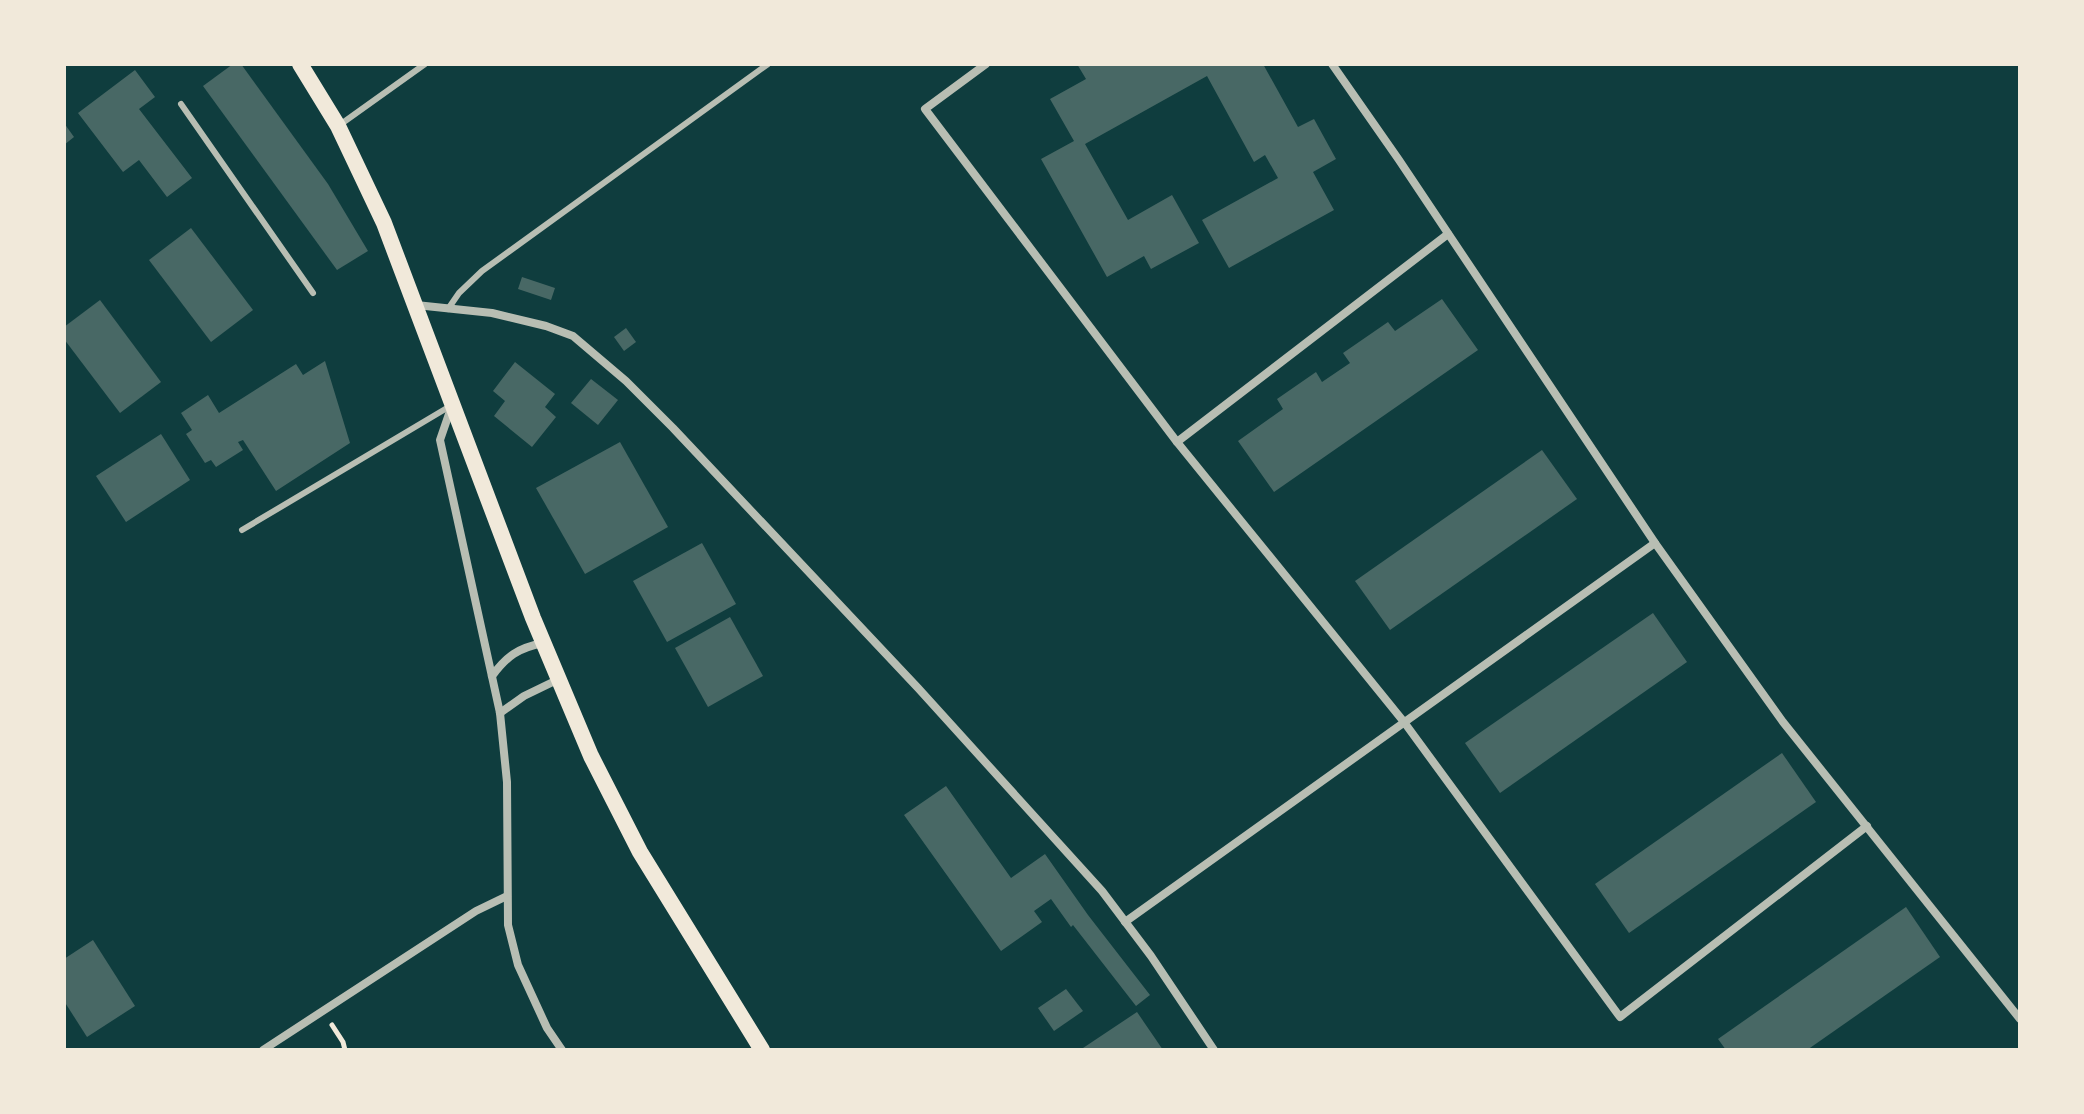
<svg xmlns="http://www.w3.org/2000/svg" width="2084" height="1114" font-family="Montserrat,sans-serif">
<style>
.building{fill:#486865}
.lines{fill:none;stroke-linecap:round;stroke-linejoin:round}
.path{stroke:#f1e9da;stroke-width:5}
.service{stroke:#b8beb3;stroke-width:6}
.minor{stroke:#b8beb3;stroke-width:8}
.secondary{stroke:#f1e9da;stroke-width:16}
</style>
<rect width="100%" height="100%" fill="#0f3d3e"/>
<g class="building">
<polygon points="233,64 241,64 328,184 368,251 337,270 203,86"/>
<polygon points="1077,64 1263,64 1298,127 1314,119 1336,159 1313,172 1334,210 1229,268 1202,220 1278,178 1265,155 1254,162 1207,76 1085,144 1128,220 1172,195 1199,243 1151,269 1144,256 1107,277 1041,159 1074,141 1050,99 1086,79"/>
<polygon points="135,70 155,97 139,109 192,178 167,197 139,160 123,172 78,113"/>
<polygon points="64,123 74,137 64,145"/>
<polygon points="191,228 253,310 211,342 149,260"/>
<polygon points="522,277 555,288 551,300 518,289"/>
<polygon points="1442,299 1478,350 1274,492 1238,441 1283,409 1277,399 1316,372 1322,382 1350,363 1343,353 1388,322 1395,331"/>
<polygon points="100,300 161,382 120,413 64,339 64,327"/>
<polygon points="626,328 636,342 624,351 614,337"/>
<polygon points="325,361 350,443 276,491 243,440 238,442 243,450 216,467 211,460 205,463 186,434 192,430 181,413 208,395 219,413 296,364 303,375"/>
<polygon points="515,362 555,394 545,407 556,417 532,447 494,416 505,401 493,391"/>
<polygon points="591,379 618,400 598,425 571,403"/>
<polygon points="161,434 190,480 126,522 96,476"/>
<polygon points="620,442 668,527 585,574 536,488"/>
<polygon points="1542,450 1577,499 1390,630 1355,581"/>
<polygon points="702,543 736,604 667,642 633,581"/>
<polygon points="1653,613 1687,662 1500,793 1465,743"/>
<polygon points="730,617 763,676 708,707 675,648"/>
<polygon points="1782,753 1816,802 1629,933 1595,884"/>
<polygon points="946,786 1011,878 1045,854 1088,915 1150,995 1136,1006 1073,925 1071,927 1051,899 1034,911 1042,922 1001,951 904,815"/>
<polygon points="1906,907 1940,957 1807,1050 1726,1050 1718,1039"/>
<polygon points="93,940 135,1006 87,1037 64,1001 64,959"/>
<polygon points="1066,989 1083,1011 1054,1031 1038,1008"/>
<polygon points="1137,1012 1163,1050 1080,1050"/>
</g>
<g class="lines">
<polyline class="path" points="332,1025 343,1042 345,1050"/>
<g class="service">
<polyline points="181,104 313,293"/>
<polyline points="341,124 425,64"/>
<polyline points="448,309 459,293 482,271 768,64"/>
<polyline points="242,530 452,405"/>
</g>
<g class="minor">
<polyline points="986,64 925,109 1177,442 1404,722 1620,1017 1867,826"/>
<polyline points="1332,64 1399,160 1655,543 1783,722 2020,1019"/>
<polyline points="416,305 492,313 546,326 573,336 626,381 673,428 918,688 1102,891 1151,956 1214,1050"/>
<polyline points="451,408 440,440 500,713 507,782 508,925 518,965 547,1028 562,1050"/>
<polyline points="1177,442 1448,234"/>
<path d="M492,676c15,-20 26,-28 51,-33"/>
<polyline points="500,713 524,696 557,680"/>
<polyline points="1125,922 1655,543"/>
<polyline points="263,1050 476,911 507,896"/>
</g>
<polyline class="secondary" points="300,64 338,126 384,223 533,618 591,756 640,852 762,1050"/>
</g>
<rect width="2084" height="1114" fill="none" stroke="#f1e9da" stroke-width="132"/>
</svg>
